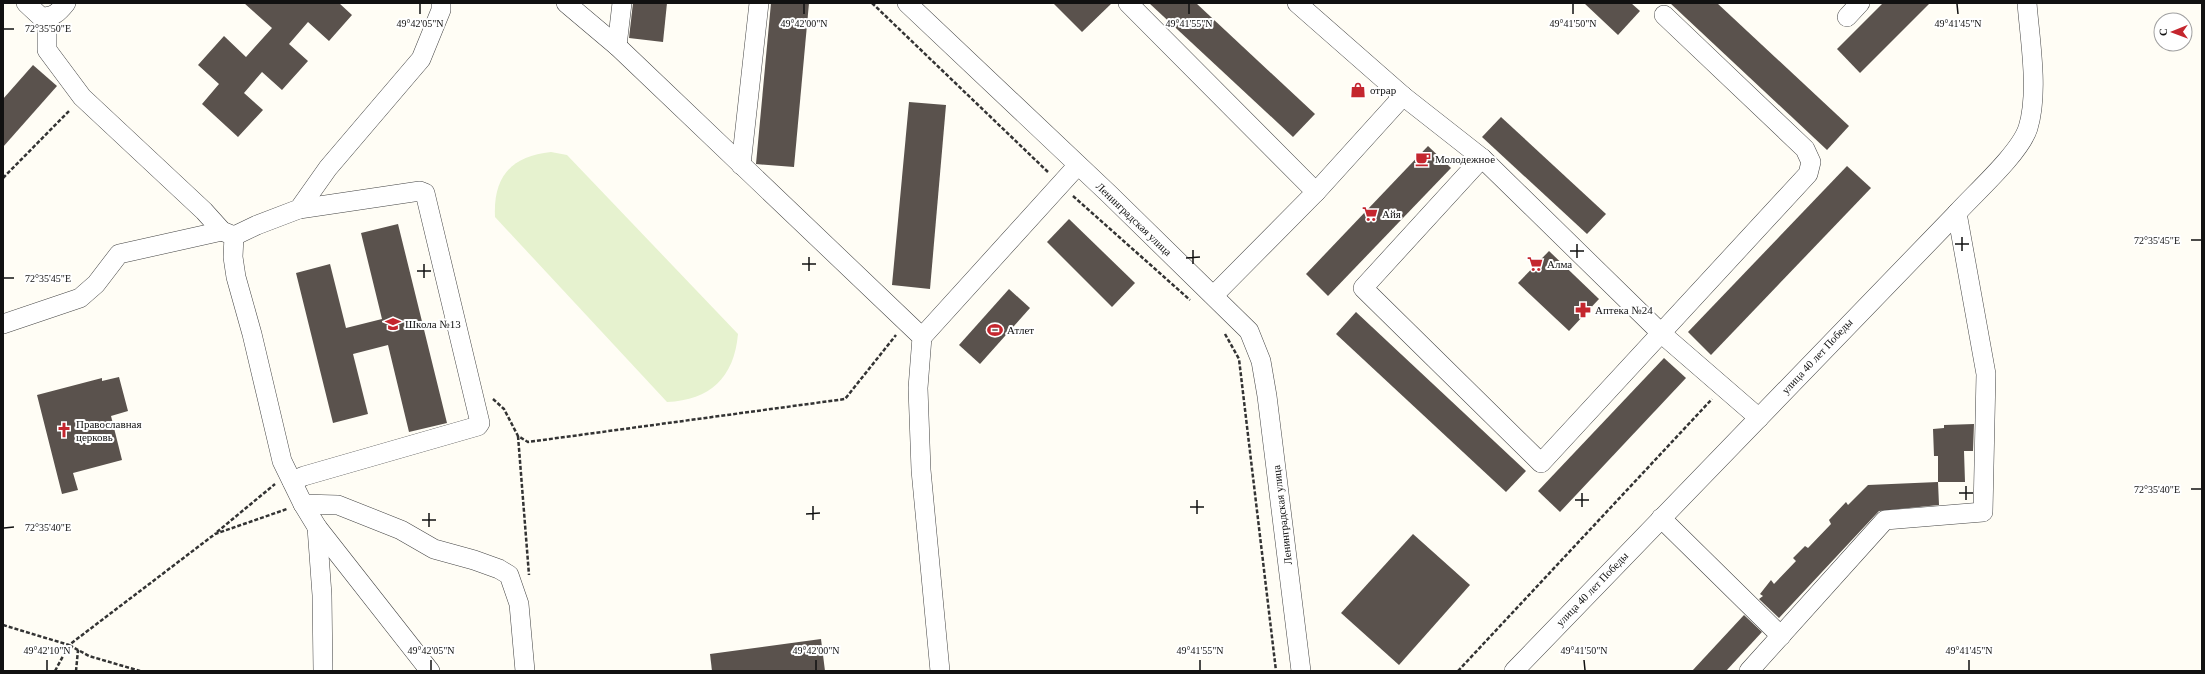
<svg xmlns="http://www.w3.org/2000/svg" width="2205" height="674" font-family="'Times New Roman',serif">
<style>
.pitch{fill:#e6f2cf}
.building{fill:#5a524d}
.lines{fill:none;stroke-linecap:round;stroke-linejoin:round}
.minor-casing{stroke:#444;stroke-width:20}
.path{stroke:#333;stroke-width:2.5;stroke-dasharray:4 2;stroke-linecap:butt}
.minor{stroke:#fff;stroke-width:19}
.ticks{fill:none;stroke:#111;stroke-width:1.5}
.labels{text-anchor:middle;stroke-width:4;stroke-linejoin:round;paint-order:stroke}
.poi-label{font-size:11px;fill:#111;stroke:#fff;text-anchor:start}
.street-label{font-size:11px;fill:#111;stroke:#fff}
.ticks-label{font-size:10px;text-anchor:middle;fill:#111;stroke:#fff;stroke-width:4;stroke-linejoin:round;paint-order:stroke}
</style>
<rect width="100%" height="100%" fill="#fffdf5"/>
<path class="pitch" d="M551,152l16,3 171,179c-4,44 -28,66 -71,68l-172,-185c-2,-40 16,-61 56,-65z"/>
<g class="building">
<polygon points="244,3 339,3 352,15 329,41 308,22 289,44 308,61 282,90 262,72 244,93 263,110 238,137 202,104 219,84 198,65 224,36 246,57 272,28"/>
<polygon points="633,3 667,3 663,42 629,38"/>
<polygon points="771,3 809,3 794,167 756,164"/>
<polygon points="1053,3 1112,3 1082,32"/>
<polygon points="1149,3 1196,3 1315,114 1293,137"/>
<polygon points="1584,3 1631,3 1640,11 1618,35"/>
<polygon points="1670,3 1717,3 1849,126 1827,150"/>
<polygon points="1883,3 1930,3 1860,73 1837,49"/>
<polygon points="33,65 57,86 3,147 3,99"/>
<polygon points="909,102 946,105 930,289 892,285"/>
<polygon points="1501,117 1606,214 1587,234 1482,137"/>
<polygon points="1428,146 1451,168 1328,296 1306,274"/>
<polygon points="1847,166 1871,188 1711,355 1688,332"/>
<polygon points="1069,219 1135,283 1112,307 1047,242"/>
<polygon points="398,224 447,423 409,432 388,345 353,354 368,414 333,423 296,273 330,264 346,328 382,319 361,233"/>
<polygon points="1549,251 1599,299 1569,331 1518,283"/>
<polygon points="1009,289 1030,308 980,364 959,345"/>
<polygon points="1356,312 1526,471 1506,492 1336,334"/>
<polygon points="1664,358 1686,378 1560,512 1538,491"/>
<polygon points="119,377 128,411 111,416 122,460 73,473 78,490 62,494 37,395 102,378 102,381"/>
<polygon points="1974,424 1973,451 1964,451 1965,482 1938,482 1938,456 1934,456 1933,429 1944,428 1944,425"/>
<polygon points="1938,482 1939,505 1879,511 1779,618 1759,599 1763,596 1760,594 1771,580 1774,584 1796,561 1793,558 1805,546 1808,548 1831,524 1829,520 1846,502 1848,505 1868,485"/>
<polygon points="1413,534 1470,585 1399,665 1341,613"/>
<polygon points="1744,615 1762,632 1726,671 1692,671"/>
<polygon points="821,639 825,671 712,671 710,654"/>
</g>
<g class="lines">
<defs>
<g id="minor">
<path d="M26,3l15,14c13,0 17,-4 25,-14"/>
<polyline points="566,3 617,46 922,337 918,388 921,470 940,671"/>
<polyline points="907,3 1109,194 1249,331 1261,361 1267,396 1301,671"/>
<polyline points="1128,3 1316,192 1214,295"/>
<polyline points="1297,3 1403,96 1316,192"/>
<polyline points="50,17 47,33 47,50 82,97 204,211 222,231 234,236 233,257 236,277 252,334 282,461 303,504 317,527 430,671"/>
<polyline points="1847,17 1860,3"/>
<polyline points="617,46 622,3"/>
<polyline points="1403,96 1482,158 1662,334 1759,418"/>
<polyline points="1482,158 1363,288 1541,463 1808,174 1811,162 1805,149 1664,15"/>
<polyline points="741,165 759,3"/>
<polyline points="234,236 257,225 299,209 328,168 421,59 441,10 441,3"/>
<polyline points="3,324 80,298 96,284 119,254 222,231"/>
<polyline points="922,337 1078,165"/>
<polyline points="292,481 304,476 478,426 480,423 425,193 420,191 299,209"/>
<polyline points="303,504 338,505 401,530 434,549 474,560 499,569 509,575 519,604 525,671"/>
<polyline points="1661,518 1781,636"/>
<polyline points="317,527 322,595 323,671"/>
<path d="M1514,671l443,-458c19,-21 63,-60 71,-85 11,-36 2,-87 -1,-125"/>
<polyline points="1749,671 1885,520 1983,512 1986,374 1957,213"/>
</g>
</defs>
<use href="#minor" class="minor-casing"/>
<g class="path">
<polyline points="872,3 1049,173"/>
<polyline points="3,178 70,110"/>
<polyline points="1073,196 1190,300"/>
<polyline points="1225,334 1239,359 1276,671"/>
<polyline points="493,399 504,409 518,436 528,442 845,399 896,335"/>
<polyline points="518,436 529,575"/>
<polyline points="217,532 275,484"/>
<polyline points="3,625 69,645 215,534 287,509"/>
<polyline points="55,671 69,645 89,656 140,671"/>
<polyline points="76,671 78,650"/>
<polyline points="1458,671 1712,399"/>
</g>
<use href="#minor" class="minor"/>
</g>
<path class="ticks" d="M420,4v10M804,4v10M1189,4v10M1573,4v10M1957,4l1,10M4,29h10M1962,237v14M2191,240h10M1577,244v14M1955,244h14M1193,250v14M1570,251h14M809,257v14M1186,258l14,-1M424,264v14M802,264h14M417,271h14M4,278h10M1966,486v14M2191,489h10M1582,493v14M1959,493h14M1197,500v14M1575,500h14M813,506v14M1190,507h14M429,513v14M806,514l14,-1M422,520h14M4,528l10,-1M47,660v10M431,660v10M816,660v10M1200,660v10M1584,660l1,10M1969,660v10"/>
<defs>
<symbol id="shop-bare" viewBox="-9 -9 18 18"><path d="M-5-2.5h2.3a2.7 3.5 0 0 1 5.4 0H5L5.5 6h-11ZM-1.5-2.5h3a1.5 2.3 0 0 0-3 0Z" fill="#c4262e" stroke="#fff" stroke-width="2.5" paint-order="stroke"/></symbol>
<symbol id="cafe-bare" viewBox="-9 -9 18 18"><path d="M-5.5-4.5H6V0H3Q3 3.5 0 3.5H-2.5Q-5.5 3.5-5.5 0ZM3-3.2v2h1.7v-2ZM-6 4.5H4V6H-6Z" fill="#c4262e" stroke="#fff" stroke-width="2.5" paint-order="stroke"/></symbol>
<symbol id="supermarket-bare" viewBox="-9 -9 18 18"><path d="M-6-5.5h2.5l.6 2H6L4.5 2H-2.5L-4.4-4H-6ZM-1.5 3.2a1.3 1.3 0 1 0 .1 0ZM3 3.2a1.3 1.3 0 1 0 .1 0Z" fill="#c4262e" stroke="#fff" stroke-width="2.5" paint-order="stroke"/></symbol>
<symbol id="pharmacy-bare" viewBox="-9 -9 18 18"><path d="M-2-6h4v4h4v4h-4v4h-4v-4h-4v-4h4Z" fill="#c4262e" stroke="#fff" stroke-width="2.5" paint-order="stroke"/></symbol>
<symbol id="school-bare" viewBox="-9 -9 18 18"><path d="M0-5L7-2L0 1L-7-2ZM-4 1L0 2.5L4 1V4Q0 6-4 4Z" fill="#c4262e" stroke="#fff" stroke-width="2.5" paint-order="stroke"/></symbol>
<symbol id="stadium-bare" viewBox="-9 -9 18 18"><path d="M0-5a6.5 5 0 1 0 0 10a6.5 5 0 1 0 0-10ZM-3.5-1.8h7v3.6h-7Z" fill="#c4262e" stroke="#fff" stroke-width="2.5" paint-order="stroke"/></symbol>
<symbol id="church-bare" viewBox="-9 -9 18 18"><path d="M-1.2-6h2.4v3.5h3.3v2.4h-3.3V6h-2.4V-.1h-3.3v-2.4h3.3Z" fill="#c4262e" stroke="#fff" stroke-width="2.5" paint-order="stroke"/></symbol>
</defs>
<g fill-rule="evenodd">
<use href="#shop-bare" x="1347" y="79" width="22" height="22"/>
<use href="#cafe-bare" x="1412" y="148" width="22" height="22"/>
<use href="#supermarket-bare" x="1359" y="203" width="22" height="22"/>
<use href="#supermarket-bare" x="1524" y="253" width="22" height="22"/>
<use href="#pharmacy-bare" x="1572" y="299" width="22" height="22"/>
<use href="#school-bare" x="382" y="313" width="22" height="22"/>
<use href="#stadium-bare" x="984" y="319" width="22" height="22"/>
<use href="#church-bare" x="53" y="419" width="22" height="22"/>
</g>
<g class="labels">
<g class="poi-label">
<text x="1370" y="94">отрар</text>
<text x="1435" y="163">Молодежное</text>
<text x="1382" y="218">Айя</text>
<text x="1547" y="268">Алма</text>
<text x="1595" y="314">Аптека №24</text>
<text x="405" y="328">Школа №13</text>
<text x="1007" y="334">Атлет</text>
<text x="76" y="428">Православная<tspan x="76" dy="13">церковь</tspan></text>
</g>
<g class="street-label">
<text transform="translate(1134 219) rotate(44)" y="4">Ленинградская улица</text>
<text transform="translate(1817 356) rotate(-47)" y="4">улица 40 лет Победы</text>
<text transform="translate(1282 515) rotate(-97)" y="4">Ленинградская улица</text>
<text transform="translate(1592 589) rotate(-46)" y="4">улица 40 лет Победы</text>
</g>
</g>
<g class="ticks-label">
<text x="420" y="27">49°42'05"N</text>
<text x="804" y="27">49°42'00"N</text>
<text x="1189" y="27">49°41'55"N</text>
<text x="1573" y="27">49°41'50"N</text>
<text x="1958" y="27">49°41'45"N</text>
<text x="48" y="32">72°35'50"E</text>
<text x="2157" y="244">72°35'45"E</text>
<text x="48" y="282">72°35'45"E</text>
<text x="2157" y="493">72°35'40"E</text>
<text x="48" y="531">72°35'40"E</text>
<text x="47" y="654">49°42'10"N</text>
<text x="431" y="654">49°42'05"N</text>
<text x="816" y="654">49°42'00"N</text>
<text x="1200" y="654">49°41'55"N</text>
<text x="1584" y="654">49°41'50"N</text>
<text x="1969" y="654">49°41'45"N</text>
</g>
<rect width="2205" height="674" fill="none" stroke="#111111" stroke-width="8"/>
<g transform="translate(2173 32) rotate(269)"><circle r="19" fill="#ffffff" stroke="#a0a0a0"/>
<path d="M0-3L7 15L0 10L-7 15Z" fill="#c4262e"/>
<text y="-6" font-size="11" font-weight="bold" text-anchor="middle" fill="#111111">С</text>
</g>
</svg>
